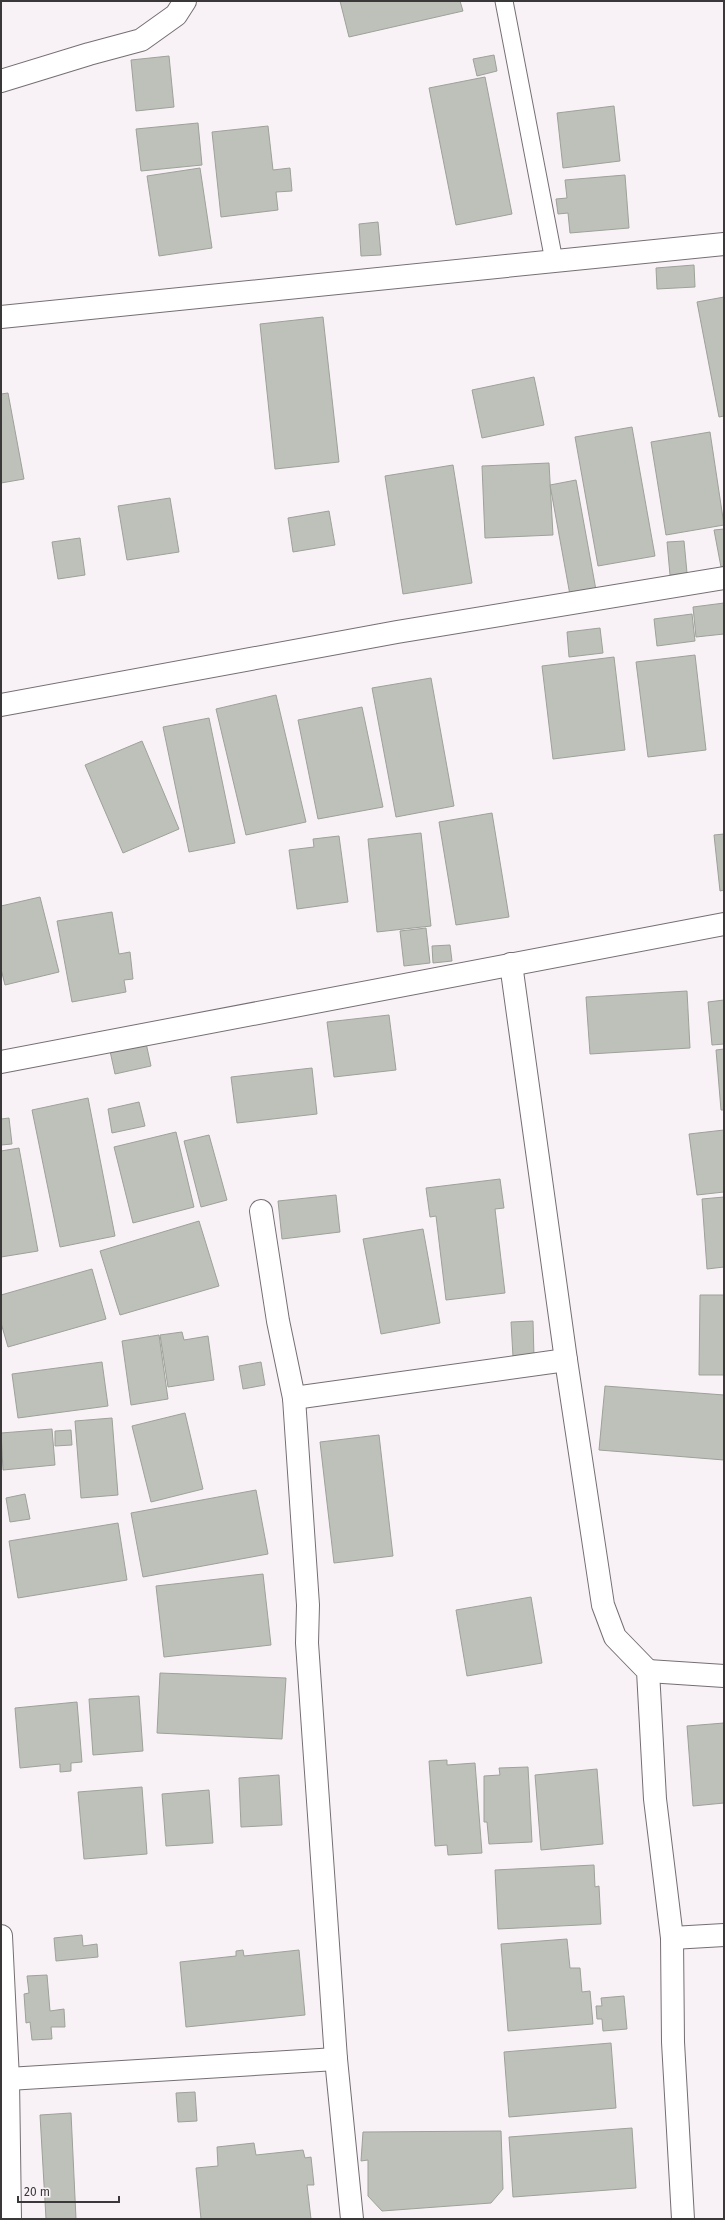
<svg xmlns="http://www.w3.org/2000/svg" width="725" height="2220" font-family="'Fira Sans',sans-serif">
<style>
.building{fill:#bec0ba;stroke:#9ea19a}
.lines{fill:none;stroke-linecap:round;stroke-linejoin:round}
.service-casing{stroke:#756f73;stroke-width:19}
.minor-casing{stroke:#756f73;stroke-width:24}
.service{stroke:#fff;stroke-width:17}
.minor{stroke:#fff;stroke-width:22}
</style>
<rect width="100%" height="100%" fill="#f8f2f6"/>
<g class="building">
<polygon points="340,1 460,1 463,11 349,37"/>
<polygon points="494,55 497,71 477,76 473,59"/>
<polygon points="169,56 174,107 136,111 131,60"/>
<polygon points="485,77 512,214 456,225 429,88"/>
<polygon points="614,106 620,161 563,168 557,113"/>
<polygon points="198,123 202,165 141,171 136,129"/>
<polygon points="268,126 273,170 290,168 292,191 276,192 278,210 221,217 212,132"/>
<polygon points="200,168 212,248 159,256 147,176"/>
<polygon points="625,175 629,228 570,233 568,213 558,214 556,199 567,198 565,180"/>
<polygon points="378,222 381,255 361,256 359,224"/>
<polygon points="694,265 695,287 657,289 656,268"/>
<polygon points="724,297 724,416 719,417 697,302"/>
<polygon points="323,317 339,462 275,469 260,324"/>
<polygon points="534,377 544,425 482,438 472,390"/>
<polygon points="8,393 24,479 1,483 1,394"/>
<polygon points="632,427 655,556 598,566 575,437"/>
<polygon points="710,432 724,525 666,535 651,442"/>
<polygon points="549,463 553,535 485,538 482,466"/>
<polygon points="453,465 472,583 403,594 385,476"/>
<polygon points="576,480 596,590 570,595 550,485"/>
<polygon points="170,498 179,552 127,560 118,506"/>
<polygon points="329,511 335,545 293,552 288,518"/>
<polygon points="724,529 724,566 721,567 714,530"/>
<polygon points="80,538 85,575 58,579 52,542"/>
<polygon points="684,541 687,573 670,575 667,542"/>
<polygon points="724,603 724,634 696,637 693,607"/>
<polygon points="692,614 695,641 657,646 654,619"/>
<polygon points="600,628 603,653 569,657 567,632"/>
<polygon points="695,655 706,750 648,757 636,662"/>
<polygon points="614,657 625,750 553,759 542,666"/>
<polygon points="431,678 454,806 396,817 372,688"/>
<polygon points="276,695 306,822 246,835 216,709"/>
<polygon points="362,707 383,807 318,819 298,720"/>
<polygon points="209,718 235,843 189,852 163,727"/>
<polygon points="142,741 179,829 123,853 85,765"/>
<polygon points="492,813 509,917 456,925 439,822"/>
<polygon points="421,833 431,926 377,932 368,839"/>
<polygon points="724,834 724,890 720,891 714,835"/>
<polygon points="339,836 348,902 297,909 289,850 314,847 313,839"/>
<polygon points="40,897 59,972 5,985 1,969 1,906"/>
<polygon points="112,912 119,954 130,952 133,979 124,980 126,992 72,1002 57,921"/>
<polygon points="426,928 430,963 404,966 400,931"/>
<polygon points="450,945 452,961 433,963 432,946"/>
<polygon points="687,991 690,1048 590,1054 586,997"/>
<polygon points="724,1000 724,1044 712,1045 708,1002"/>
<polygon points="389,1015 396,1070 334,1077 327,1022"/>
<polygon points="146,1043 151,1066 115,1074 110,1051"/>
<polygon points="724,1049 724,1110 721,1110 716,1050"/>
<polygon points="312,1068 317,1114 237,1123 231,1077"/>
<polygon points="88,1098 115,1236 60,1247 32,1110"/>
<polygon points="139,1102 145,1126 112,1133 108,1109"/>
<polygon points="9,1118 12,1144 1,1145 1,1119"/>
<polygon points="724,1130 724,1192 697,1195 689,1134"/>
<polygon points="176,1132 194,1207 133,1223 114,1147"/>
<polygon points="209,1135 227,1200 201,1207 184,1141"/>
<polygon points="19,1148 38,1251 1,1257 1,1151"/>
<polygon points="500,1179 504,1208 495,1209 505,1293 446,1300 436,1216 430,1217 426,1188"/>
<polygon points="336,1195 340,1232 282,1239 278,1201"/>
<polygon points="724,1197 724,1267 707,1269 702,1199"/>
<polygon points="199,1221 219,1286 120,1315 100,1251"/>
<polygon points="423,1229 440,1323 381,1334 363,1239"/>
<polygon points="92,1269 106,1319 8,1347 1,1323 1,1295"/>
<polygon points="700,1295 724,1295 724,1375 699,1375"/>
<polygon points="533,1321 534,1357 513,1357 511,1322"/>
<polygon points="182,1332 184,1340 208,1336 214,1380 168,1387 160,1335"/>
<polygon points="159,1335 168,1399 131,1405 122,1341"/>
<polygon points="102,1362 108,1406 18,1418 12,1374"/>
<polygon points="261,1362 265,1385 243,1389 239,1366"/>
<polygon points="605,1386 724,1395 724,1460 599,1450"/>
<polygon points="185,1413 203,1489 151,1502 132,1426"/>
<polygon points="112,1418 118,1495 81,1498 75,1421"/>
<polygon points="52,1429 55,1465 3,1470 1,1433"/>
<polygon points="71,1430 72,1445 55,1446 55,1431"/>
<polygon points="379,1435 393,1556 334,1563 320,1442"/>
<polygon points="256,1490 268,1554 143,1577 131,1513"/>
<polygon points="25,1494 30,1519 10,1522 6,1498"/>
<polygon points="118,1523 127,1580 18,1598 9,1541"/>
<polygon points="263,1574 271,1645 164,1657 156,1586"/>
<polygon points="531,1597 542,1663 467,1676 456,1610"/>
<polygon points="160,1673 286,1678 282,1739 157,1733"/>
<polygon points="139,1696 143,1751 93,1755 89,1699"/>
<polygon points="77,1702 82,1762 71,1763 71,1771 60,1772 60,1764 20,1768 15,1708"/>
<polygon points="724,1723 724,1803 693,1806 687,1726"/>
<polygon points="447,1760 447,1765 475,1763 482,1853 448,1855 447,1845 435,1846 429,1761"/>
<polygon points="528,1767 532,1842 489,1844 487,1822 484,1822 484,1776 500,1775 499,1768"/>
<polygon points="597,1769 603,1844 541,1850 535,1775"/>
<polygon points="279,1775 282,1825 241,1827 239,1778"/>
<polygon points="142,1787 147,1854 84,1859 78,1792"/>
<polygon points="209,1790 213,1843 166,1846 162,1794"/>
<polygon points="594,1865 595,1887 599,1886 601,1924 498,1929 495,1870"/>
<polygon points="82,1935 83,1946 97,1944 98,1957 56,1961 54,1938"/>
<polygon points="567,1939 570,1968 580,1968 582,1992 590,1991 593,2024 508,2031 501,1944"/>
<polygon points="243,1950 244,1956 299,1950 305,2015 186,2027 180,1962 236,1956 236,1951"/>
<polygon points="47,1975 50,2011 64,2009 65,2027 51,2027 52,2039 32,2040 30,2022 26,2023 24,1994 29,1993 27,1976"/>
<polygon points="624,1996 627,2029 603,2031 602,2019 597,2019 596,2006 602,2006 601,1998"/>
<polygon points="611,2043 616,2108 509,2117 504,2052"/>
<polygon points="195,2092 197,2121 178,2122 176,2093"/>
<polygon points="71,2113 76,2219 46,2219 40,2115"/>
<polygon points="632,2128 636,2188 513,2197 509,2137"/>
<polygon points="501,2131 503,2189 491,2203 382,2211 368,2196 368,2160 361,2161 363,2132"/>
<polygon points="254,2143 256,2155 303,2150 305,2158 311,2157 314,2185 307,2185 311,2219 201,2219 196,2168 218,2166 217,2147"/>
</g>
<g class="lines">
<defs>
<polyline id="service" points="504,1 554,261"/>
<g id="minor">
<polyline points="1,81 89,54 141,40 176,15 185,1"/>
<polyline points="1,317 724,244"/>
<polyline points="1,705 397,632 724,578"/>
<polyline points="511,964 566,1360 603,1605 615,1637 648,1671 655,1799 672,1938 673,2042 683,2219"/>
<polyline points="1,1062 724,924"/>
<polyline points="261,1211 278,1321 294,1398 308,1605 307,1643 336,2059 352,2219"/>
<polyline points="294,1398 566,1360"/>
<polyline points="648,1671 724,1676"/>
<polyline points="1,1936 8,2079 10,2219"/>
<polyline points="672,1938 724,1935"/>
<polyline points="8,2079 336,2059"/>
</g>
</defs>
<use href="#service" class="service-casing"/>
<use href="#minor" class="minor-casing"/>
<use href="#service" class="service"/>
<use href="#minor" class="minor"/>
</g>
<rect width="725" height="2220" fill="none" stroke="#3a3839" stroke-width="4"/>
<path d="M18 2196v6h101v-6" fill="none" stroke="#3a3839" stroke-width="2"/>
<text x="24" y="2196" font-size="12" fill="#3a3839" stroke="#f8f2f6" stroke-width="3" paint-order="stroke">20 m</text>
</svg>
